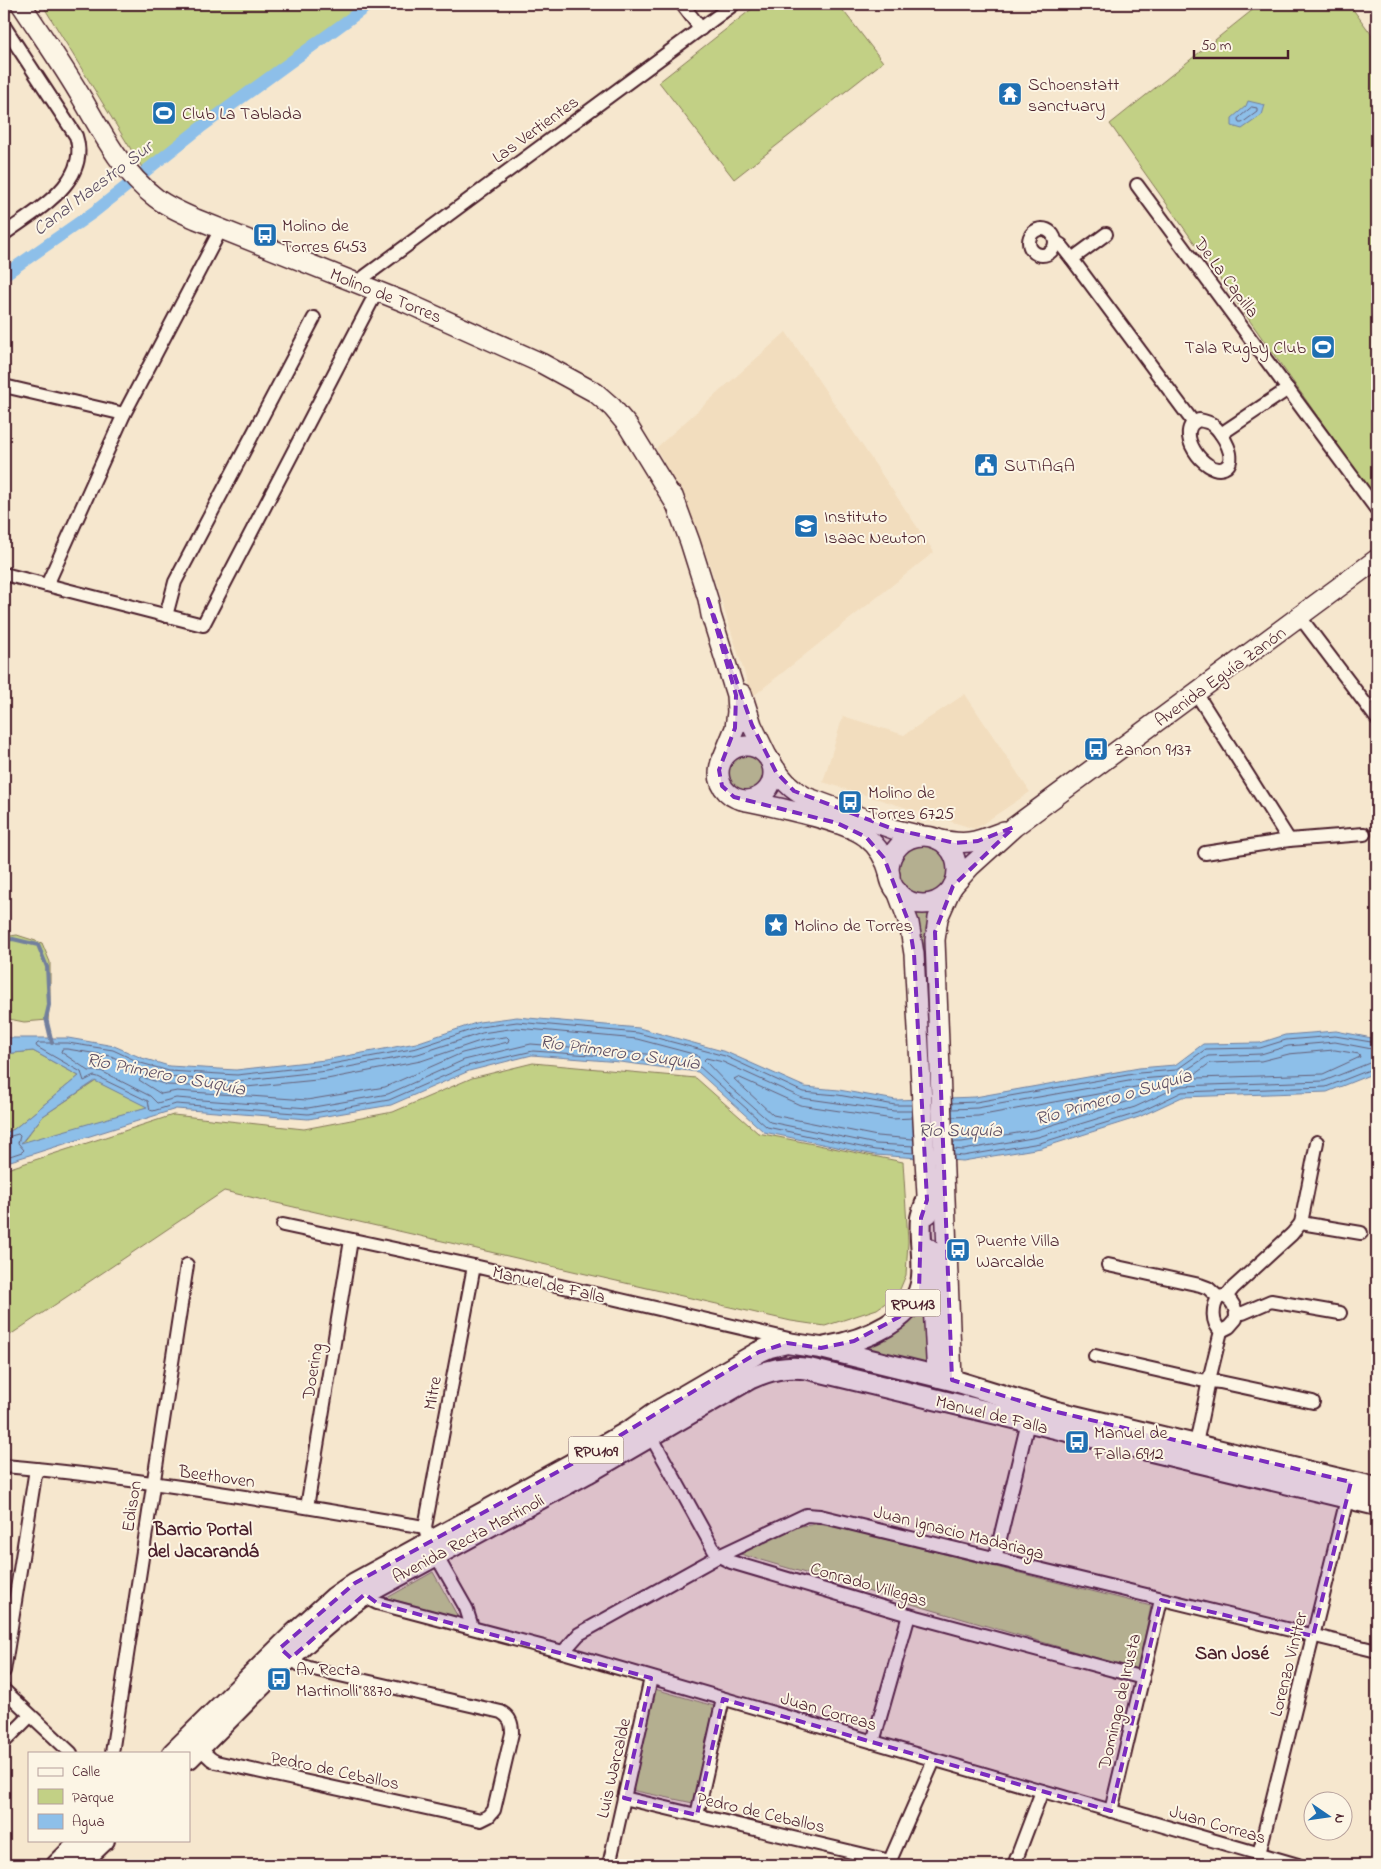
<svg xmlns="http://www.w3.org/2000/svg" width="1381" height="1869" font-family="'Indie Flower',sans-serif">
<style>
.built{fill:#f2ddbe}
.green{fill:#c2d085;stroke:#867858}
.water{fill:#8dbfe9;stroke:#727f9d;fill-rule:evenodd}
.lines{fill:none;stroke-linecap:round;stroke-linejoin:round}
.shore{stroke:#655f77;stroke-width:1}
.stream{stroke:#727f9d;stroke-width:4}
.canal{stroke:#8dbfe9;stroke-width:12}
.street-casing{stroke:#4a1f2b;stroke-width:16}
.secondary-casing{stroke:#4a1f2b;stroke-width:22}
.primary-casing{stroke:#4a1f2b;stroke-width:24}
.street{stroke:#fcf5e5;stroke-width:12}
.secondary{stroke:#fcf5e5;stroke-width:19}
.primary{stroke:#fcf5e5;stroke-width:20}
.marked{fill:#7b2cbf;fill-opacity:0.2;stroke:#7b2cbf;stroke-width:4;stroke-dasharray:10 6;stroke-linejoin:round}
.labels{text-anchor:middle;stroke-width:4;stroke-linejoin:round;paint-order:stroke}
.shield{fill:#fcf5e5;stroke:#7f5f63;stroke-width:1}
.shield-label{font-size:16px;font-weight:bold;fill:#4a1f2b}
.poi-label{font-size:18px;fill:#4a1f2b;stroke:#fcf5e5;text-anchor:start}
.street-label{font-size:18px;fill:#4a1f2b;stroke:#fcf5e5}
.water-label{font-size:19px;font-style:italic;fill:#5e4f64;stroke:#fcf5e5}
.neighbourhood-label{font-size:19px;font-weight:bold;fill:#4a1f2b;stroke:#fcf5e5}
</style>
<rect width="100%" height="100%" fill="#f6e7ce"/>
<filter id="ink" filterUnits="userSpaceOnUse"><feTurbulence type="fractalNoise" baseFrequency=".02" numOctaves="2"/><feDisplacementMap in="SourceGraphic" scale="10" xChannelSelector="R" yChannelSelector="G"/><feConvolveMatrix kernelMatrix="1 2 1 2 8 2 1 2 1" color-interpolation-filters="sRGB"/></filter>
<g filter="url(#ink)">
<g class="built">
<polygon points="786,332 934,552 752,697 708,559 685,500 656,448"/>
<polygon points="965,694 1030,792 975,829 823,782 843,716 904,735"/>
</g>
<g class="green">
<polygon points="42,4 363,4 294,58 143,169"/>
<polygon points="758,4 838,4 883,62 734,179 659,82"/>
<polygon points="1260,4 1349,4 1377,42 1377,500 1110,124"/>
<circle cx="746" cy="773" r="17"/>
<circle cx="922" cy="870" r="25"/>
<polygon points="929,913 926,934 929,1025 929,1048 923,943 915,914"/>
<polygon points="17,935 42,943 50,962 50,999 48,1020 24,1022 4,1018 4,937"/>
<polygon points="33,1051 79,1076 14,1129 4,1134 4,1054"/>
<polygon points="533,1063 696,1078 758,1133 903,1162 908,1241 906,1275 898,1294 877,1309 825,1326 791,1321 224,1191 7,1337 4,1352 4,1170 173,1115 304,1129 393,1112 472,1078"/>
<polygon points="96,1081 148,1107 21,1144 43,1116"/>
<polygon points="924,1303 932,1365 850,1349 918,1311"/>
<polygon points="818,1524 841,1528 1151,1606 1138,1670 740,1554 793,1527"/>
<polygon points="433,1572 458,1617 387,1598"/>
<polygon points="655,1689 714,1706 693,1803 631,1790"/>
</g>
<g class="water">
<polygon points="1248,101 1265,105 1262,115 1242,129 1232,126 1232,118 1246,106"/>
<path d="M517,1017l122,11 87,24 79,35 34,3 57,10 79,-3 164,-29 36,-3 28,-21 57,-1 25,-8 51,-4 41,8v33l-50,20 -145,5 -43,20 -98,31 -78,13 -88,-6 -111,-23 -66,-60 -78,-10 -88,-7 -63,16 -78,34 -83,14 -132,-10 -172,54v-29l10,-5 65,-53 -46,-25 -29,3v-18l8,2h56l46,8 28,12 27,8 67,4 89,-10 91,-17 63,-21zM95,1081l52,26 -126,36 22,-27z"/>
</g>
<g class="lines">
<g class="shore">
<polygon points="1252,107 1257,108 1257,112 1242,123 1239,123 1238,119"/>
<polygon points="517,1028 637,1039 697,1055 699,1058 696,1060 621,1051 531,1044 464,1060 388,1094 308,1108 176,1098 157,1103 150,1096 101,1071 89,1071 61,1052 62,1049 67,1049 111,1056 138,1069 167,1077 237,1081 327,1071 418,1054 482,1033"/>
<polygon points="507,1037 509,1039 508,1042 462,1053 385,1087 307,1100 177,1091 161,1094 139,1080 142,1077 167,1085 236,1088 327,1079 421,1061 483,1040"/>
<polygon points="1335,1050 1359,1054 1360,1057 1323,1074 1197,1078 1195,1076 1195,1074 1210,1063 1261,1061 1289,1054"/>
<polyline points="952,1103 976,1102 1139,1073 1176,1070 1206,1049 1260,1048 1286,1040 1335,1036 1377,1043"/>
<polyline points="911,1105 895,1105 838,1095 803,1092 725,1056 638,1033 517,1022 480,1027 417,1048 326,1065 237,1075 169,1071 141,1063 113,1050 68,1043 38,1043 36,1045 37,1047 81,1072 84,1081 94,1076 98,1077 148,1101 150,1110 153,1111 176,1104 308,1114 389,1100 467,1066 533,1051 620,1057 700,1067 767,1127 875,1150 914,1153"/>
<polyline points="952,1109 977,1108 1140,1079 1177,1076 1208,1056 1261,1054 1288,1046 1335,1042 1377,1050"/>
<polyline points="912,1111 894,1111 802,1098 723,1062 706,1058 704,1060 730,1087 770,1122 876,1144 914,1146"/>
<polyline points="952,1117 978,1116 1141,1086 1152,1086 1155,1088 1153,1090 1133,1100 1036,1130 962,1142 953,1142"/>
<polyline points="912,1118 893,1119 800,1105 738,1077 734,1079 773,1115 877,1136 913,1139"/>
<polyline points="4,1138 18,1134 20,1136 18,1143 24,1150 22,1152 4,1158"/>
<polyline points="954,1149 963,1150 1038,1137 1135,1107 1180,1086 1324,1081 1372,1062 1377,1061"/>
<polyline points="954,1155 963,1156 1040,1143 1138,1113 1182,1092 1326,1087 1377,1067"/>
</g>
<polyline class="stream" points="4,940 13,939 38,945 47,967 49,1005 46,1018 52,1043"/>
<polyline class="canal" points="4,275 94,212 200,128 370,4"/>
<defs>
<g id="street">
<polyline points="682,4 701,29"/>
<path d="M4,26l72,110c15,46 -41,75 -72,98"/>
<polyline points="1137,185 1377,510"/>
<circle cx="1042" cy="242" r="13"/>
<polyline points="1056,242 1061,245 1072,259 1193,422"/>
<polyline points="1072,259 1106,234"/>
<polyline points="356,283 734,4"/>
<polyline points="4,386 124,414"/>
<path d="M1199,420c5,1 10,2 14,5 9,7 27,36 11,43 -19,8 -52,-39 -25,-48z"/>
<polyline points="1221,434 1288,389"/>
<polyline points="4,574 203,625 377,291"/>
<polyline points="47,585 124,414 221,229"/>
<polyline points="166,616 175,582 314,318"/>
<polyline points="1300,617 1377,719"/>
<polyline points="1196,693 1289,840"/>
<polyline points="1205,853 1289,840 1364,834"/>
<polyline points="1301,1223 1361,1233"/>
<polyline points="283,1225 474,1266 793,1340"/>
<polyline points="1108,1265 1200,1285 1208,1288 1219,1298"/>
<path d="M1223,1296c9,3 14,13 13,23l-7,8 -8,4c-10,-8 -9,-25 -2,-34z"/>
<polyline points="1226,1297 1233,1288 1292,1234 1301,1223 1317,1142"/>
<polyline points="1237,1313 1243,1313 1271,1301 1340,1313"/>
<polyline points="1095,1356 1200,1380 1220,1382 1313,1402"/>
<polyline points="651,1436 714,1550 719,1556 731,1562 909,1615 1143,1678"/>
<polyline points="1196,1444 1209,1380 1221,1331"/>
<path d="M4,1466c141,12 282,38 421,61"/>
<polyline points="307,1507 351,1240"/>
<polyline points="995,1559 1028,1422"/>
<polyline points="362,1591 371,1600 377,1603 563,1652 1298,1865"/>
<polyline points="472,1627 466,1608 429,1543 425,1527 474,1266"/>
<polyline points="563,1652 579,1634 719,1556 806,1515 820,1516 1377,1651"/>
<polyline points="4,1671 36,1469"/>
<polyline points="4,1690 71,1753"/>
<polyline points="4,1742 30,1716"/>
<polyline points="873,1742 909,1615"/>
<path d="M194,1743l17,16 5,3 265,58 8,-4 5,-6 18,-77c0,-10 -2,-16 -11,-21l-192,-44 -9,-3 -15,-12"/>
<polyline points="112,1753 187,1265"/>
<polyline points="624,1798 890,1861"/>
<polyline points="1111,1811 1161,1600"/>
<polyline points="697,1815 723,1699"/>
<polyline points="1259,1854 1349,1491"/>
<polyline points="609,1865 651,1678"/>
<polyline points="888,1865 934,1760"/>
<polyline points="1014,1865 1042,1791"/>
</g>
<g id="secondary">
<path d="M21,4c21,32 43,63 62,96 20,35 40,73 73,98 12,9 26,15 40,21l211,84 134,60 55,30 16,14 16,19 49,80"/>
<polyline points="673,496 690,542 708,599 711,615 736,695 737,712 735,728 721,762"/>
<polyline points="742,694 752,725 767,756"/>
<circle cx="746" cy="773" r="27"/>
<path d="M771,762c9,16 19,27 35,35l87,32 29,7"/>
<path d="M742,800c28,6 103,20 124,37 13,10 20,23 24,38"/>
<circle cx="923" cy="870" r="34"/>
<path d="M937,839c31,7 38,3 67,-8"/>
<polyline points="953,886 971,866 1014,827 1377,559"/>
<polyline points="897,891 909,923 914,954 928,1214"/>
<polyline points="950,891 938,918 935,940 952,1380"/>
<polyline points="930,1249 937,1377"/>
</g>
<g id="primary">
<path d="M826,1347c37,-6 93,-27 96,-70 2,-20 -3,-39 -1,-59 1,-6 4,-12 6,-18"/>
<polyline points="173,1753 294,1634 335,1597 355,1583 579,1460 631,1430 658,1411 759,1352 770,1347 787,1343 821,1348 952,1380 1053,1411 1377,1488"/>
<path d="M189,1758c57,-55 111,-117 176,-164l222,-121 162,-94c20,-9 37,-14 60,-10l568,136"/>
<polyline points="57,1865 82,1840"/>
<polyline points="78,1865 104,1840"/>
</g>
</defs>
<use href="#street" class="street-casing"/>
<use href="#secondary" class="secondary-casing"/>
<use href="#primary" class="primary-casing"/>
<use href="#street" class="street"/>
<use href="#secondary" class="secondary"/>
<use href="#primary" class="primary"/>
</g>
</g>
<path class="marked" d="M708,599l44,126 24,47 18,19 99,38 62,14 23,-2 36,-14 -61,59 -18,46 17,448 101,31 298,71 -38,154 -152,-36 -50,211 -388,-112 -26,116 -73,-17 27,-120 -274,-75 -12,-9 -74,64 -11,-10 75,-65 224,-123 180,-108 28,-9 34,5 33,-7 45,-24 20,-25 2,-74 6,-18 -13,-246 -5,-31 -25,-65 -18,-21 -29,-14 -103,-26 -12,-11 -3,-16 16,-42 1,-33z"/>
<defs>
<symbol id="temple-square" viewBox="-11 -11 22 22"><rect x="-9" y="-9" width="18" height="18" rx="4" fill="#1f6fb2" stroke="#fcf5e5"/><path d="M0-6L5-2H3V0L6.5 2.5H4V6H1.5V3h-3V6H-4V2.5H-6.5L-3 0V-2H-5Z" fill="#fff"/></symbol>
<symbol id="stadium-square" viewBox="-11 -11 22 22"><rect x="-9" y="-9" width="18" height="18" rx="4" fill="#1f6fb2" stroke="#fcf5e5"/><path d="M0-5a6.5 5 0 1 0 0 10a6.5 5 0 1 0 0-10ZM-3.5-1.8h7v3.6h-7Z" fill="#fff"/></symbol>
<symbol id="bus-square" viewBox="-11 -11 22 22"><rect x="-9" y="-9" width="18" height="18" rx="4" fill="#1f6fb2" stroke="#fcf5e5"/><path d="M-5-6H5V4H4V6H2V4H-2V6H-4V4H-5ZM-3.5-4V0h7V-4ZM-3.5 1.2v1.5H-2V1.2ZM2 1.2v1.5H3.5V1.2Z" fill="#fff"/></symbol>
<symbol id="civic-square" viewBox="-11 -11 22 22"><rect x="-9" y="-9" width="18" height="18" rx="4" fill="#1f6fb2" stroke="#fcf5e5"/><path d="M-.6-6.5H3V-4.5H.6V-3L4-1V1h2V6H-6V1h2V-1L-.6-3ZM-1.2 2.5V6h2.4V2.5Z" fill="#fff"/></symbol>
<symbol id="school-square" viewBox="-11 -11 22 22"><rect x="-9" y="-9" width="18" height="18" rx="4" fill="#1f6fb2" stroke="#fcf5e5"/><path d="M0-5L7-2L0 1L-7-2ZM-4 1L0 2.5L4 1V4Q0 6-4 4Z" fill="#fff"/></symbol>
<symbol id="sight-square" viewBox="-11 -11 22 22"><rect x="-9" y="-9" width="18" height="18" rx="4" fill="#1f6fb2" stroke="#fcf5e5"/><path d="M0-6L1.8-2.2L6-1.7L2.9 1.2L3.7 5.4L0 3.3L-3.7 5.4L-2.9 1.2L-6-1.7L-1.8-2.2Z" fill="#fff"/></symbol>
</defs>
<g fill-rule="evenodd">
<use href="#temple-square" x="996" y="80" width="28" height="28"/>
<use href="#stadium-square" x="150" y="99" width="28" height="28"/>
<use href="#bus-square" x="251" y="221" width="28" height="28"/>
<use href="#stadium-square" x="1309" y="333" width="28" height="28"/>
<use href="#civic-square" x="972" y="451" width="28" height="28"/>
<use href="#school-square" x="792" y="512" width="28" height="28"/>
<use href="#bus-square" x="1082" y="735" width="28" height="28"/>
<use href="#bus-square" x="836" y="788" width="28" height="28"/>
<use href="#sight-square" x="762" y="911" width="28" height="28"/>
<use href="#bus-square" x="944" y="1236" width="28" height="28"/>
<use href="#bus-square" x="1063" y="1428" width="28" height="28"/>
<use href="#bus-square" x="265" y="1665" width="28" height="28"/>
</g>
<g class="labels">
<g class="shield">
<rect x="885.5" y="1289.5" width="55" height="27" rx="4"/>
<rect x="568.5" y="1436.5" width="55" height="27" rx="4"/>
</g>
<g class="shield-label">
<text x="913" y="1309">RPU113</text>
<text x="596" y="1456">RPU109</text>
</g>
<g class="poi-label">
<text x="1028" y="90">Schoenstatt<tspan x="1028" dy="21">sanctuary</tspan></text>
<text x="182" y="119">Club La Tablada</text>
<text x="282" y="231">Molino de<tspan x="282" dy="21">Torres 6453</tspan></text>
<text x="1306" y="353" text-anchor="end">Tala Rugby Club</text>
<text x="1004" y="471">SUTIAGA</text>
<text x="824" y="522">Instituto<tspan x="824" dy="21">Isaac Newton</tspan></text>
<text x="1114" y="755">Zanon 9137</text>
<text x="868" y="798">Molino de<tspan x="868" dy="21">Torres 6725</tspan></text>
<text x="794" y="931">Molino de Torres</text>
<text x="976" y="1246">Puente Villa<tspan x="976" dy="21">Warcalde</tspan></text>
<text x="1094" y="1438">Manuel de<tspan x="1094" dy="21">Falla 6912</tspan></text>
<text x="296" y="1675">Av Recta<tspan x="296" dy="21">Martinolli 8870</tspan></text>
</g>
<g class="street-label">
<text transform="translate(535 129) rotate(-36)" y="6">Las Vertientes</text>
<text transform="translate(1227 277) rotate(53)" y="6">De La Capilla</text>
<text transform="translate(386 295) rotate(22)" y="6">Molino de Torres</text>
<text transform="translate(1220 676) rotate(-36)" y="6">Avenida Eguía Zanón</text>
<text transform="translate(549 1284) rotate(13)" y="6">Manuel de Falla</text>
<text transform="translate(312 1371) rotate(-81)" y="6">Doering</text>
<text transform="translate(432 1393) rotate(-79)" y="6">Mitre</text>
<text transform="translate(992 1414) rotate(14)" y="6">Manuel de Falla</text>
<text transform="translate(217 1476) rotate(8)" y="6">Beethoven</text>
<text transform="translate(131 1506) rotate(-81)" y="6">Edison</text>
<text transform="translate(959 1532) rotate(14)" y="6">Juan Ignacio Madariaga</text>
<text transform="translate(468 1538) rotate(-28)" y="6">Avenida Recta Martinoli</text>
<text transform="translate(869 1584) rotate(16)" y="6">Conrado Villegas</text>
<text transform="translate(1288 1664) rotate(-76)" y="6">Lorenzo Vintter</text>
<text transform="translate(1119 1701) rotate(-77)" y="6">Domingo de Irusta</text>
<text transform="translate(829 1711) rotate(16)" y="6">Juan Correas</text>
<text transform="translate(613 1768) rotate(-77)" y="6">Luis Warcalde</text>
<text transform="translate(335 1770) rotate(12)" y="6">Pedro de Ceballos</text>
<text transform="translate(761 1812) rotate(13)" y="6">Pedro de Ceballos</text>
<text transform="translate(1218 1824) rotate(16)" y="6">Juan Correas</text>
</g>
<g class="water-label">
<text transform="translate(92 187) rotate(-37)" y="7">Canal Maestro Sur</text>
<text transform="translate(620 1051) rotate(8)" y="7">Río Primero o Suquía</text>
<text transform="translate(166 1073) rotate(11)" y="7">Río Primero o Suquía</text>
<text transform="translate(1113 1096) rotate(-16)" y="7">Río Primero o Suquía</text>
<text x="960" y="1136">Río Suquía</text>
</g>
<g class="neighbourhood-label">
<text x="203" y="1535">Barrio Portal<tspan x="203" dy="22">del Jacarandá</tspan></text>
<text x="1232" y="1659">San José</text>
</g>
</g>
<rect width="1381" height="1869" fill="none" stroke="#fcf5e5" stroke-width="20"/>
<rect x="10" y="10" width="1361" height="1849" fill="none" stroke="#4a1f2b" stroke-width="2" filter="url(#ink)"/>
<rect x="28" y="1752" width="162" height="90" fill="#fcf5e5" stroke="#b59f9b"/>
<rect x="38" y="1768" width="25" height="8" fill="#fcf5e5" stroke="#b59f9b"/>
<text x="72" y="1776" font-size="15" fill="#4a1f2b">Calle</text>
<rect x="38" y="1789" width="25" height="15" fill="#c2d085" stroke="#b59f9b"/>
<text x="72" y="1802" font-size="15" fill="#4a1f2b">Parque</text>
<rect x="38" y="1814" width="25" height="15" fill="#8dbfe9" stroke="#b59f9b"/>
<text x="72" y="1826" font-size="15" fill="#4a1f2b">Agua</text>
<g transform="translate(1328 1816) rotate(103)"><circle r="24" fill="#fcf5e5" stroke="#b59f9b"/>
<path d="M0-4L9 19L0 12L-9 19Z" fill="#1f6fb2"/>
<text y="-8" font-size="14" font-weight="bold" text-anchor="middle" fill="#4a1f2b">N</text>
</g>
<path d="M1194 50v8h94v-8" fill="none" stroke="#4a1f2b" stroke-width="2.5"/>
<text x="1201" y="50" font-size="15" fill="#4a1f2b" stroke="#fcf5e5" stroke-width="4" paint-order="stroke">50 m</text>
</svg>
